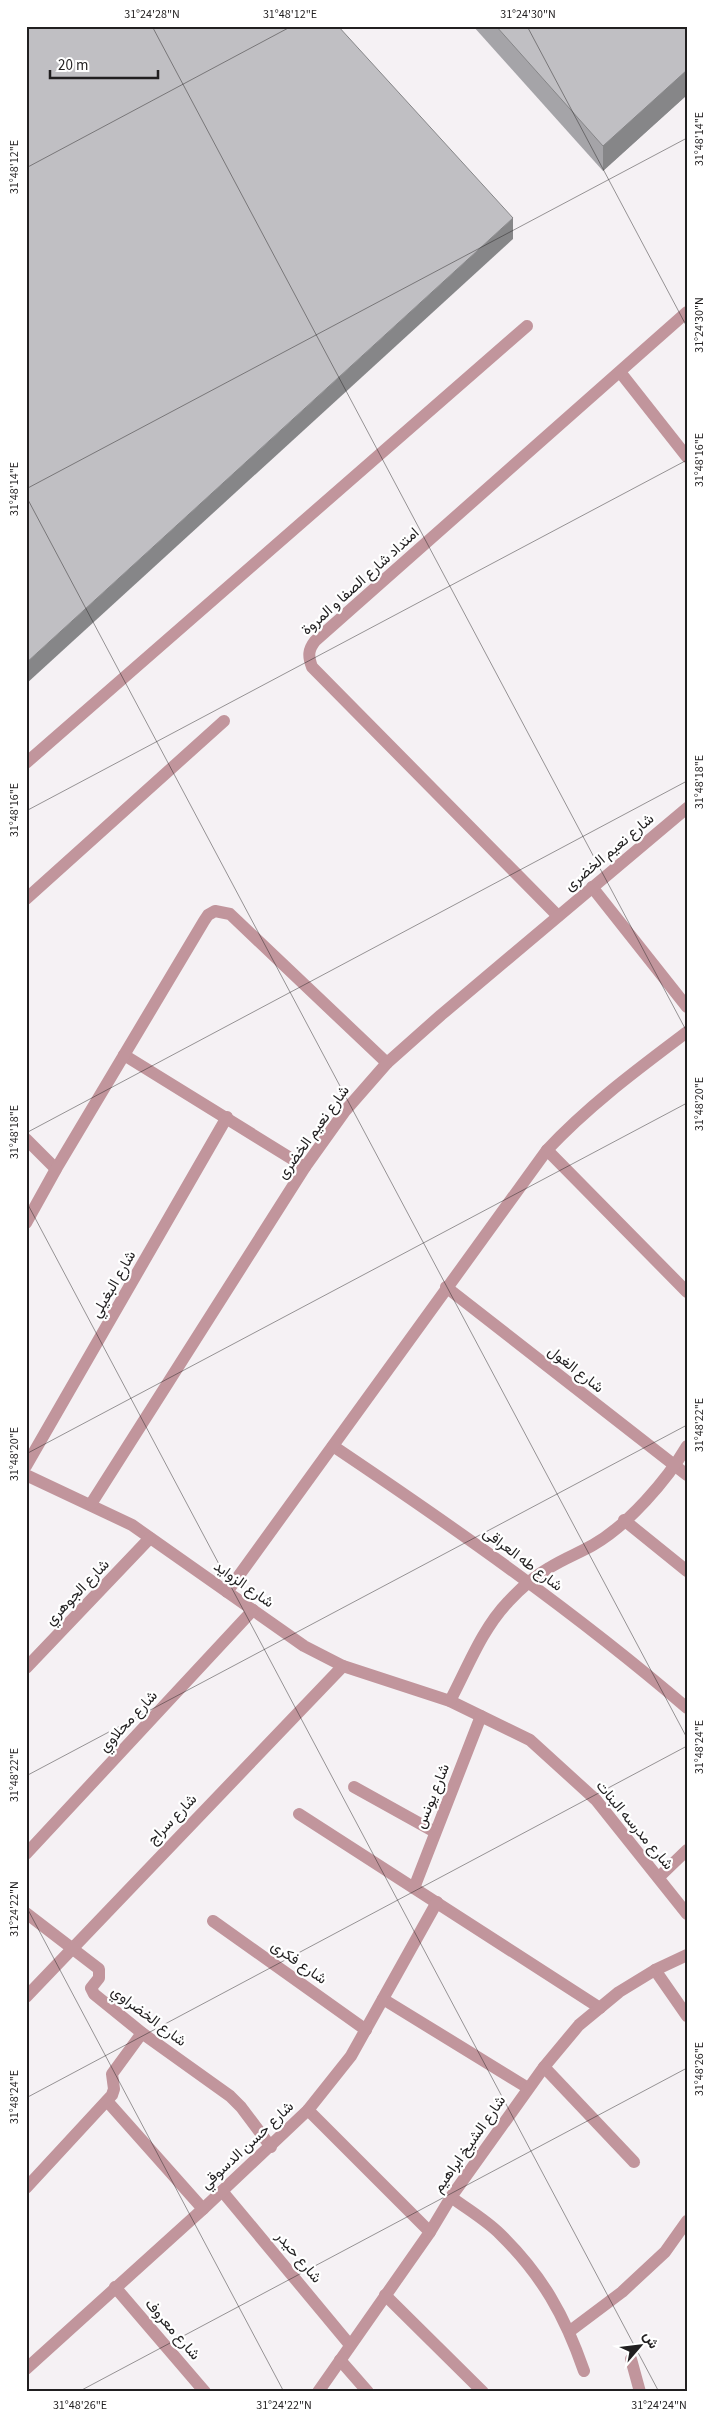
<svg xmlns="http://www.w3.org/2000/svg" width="713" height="2418" font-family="'Source Sans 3',Vazirmatn,sans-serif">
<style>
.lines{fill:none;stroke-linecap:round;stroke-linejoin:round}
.minor{stroke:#c1959c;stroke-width:12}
.wall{fill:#a5a4a8}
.shaded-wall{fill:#868688}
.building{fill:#c0bfc3;stroke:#868688}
.ticks{fill:none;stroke:#211f20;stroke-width:1;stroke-opacity:0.45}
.labels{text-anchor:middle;stroke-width:4.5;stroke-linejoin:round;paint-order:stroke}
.street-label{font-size:15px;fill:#211f20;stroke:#fff}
.neatline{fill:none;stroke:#211f20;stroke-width:2}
.ticks-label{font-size:12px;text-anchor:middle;fill:#211f20}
</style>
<rect width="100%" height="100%" fill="#f5f1f4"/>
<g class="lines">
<g class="minor">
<polyline points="620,372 687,457"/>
<polyline points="26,763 527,326"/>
<polyline points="592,887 687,1007"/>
<polyline points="26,899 224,721"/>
<path d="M558,916l-246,-249c-4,-11 -4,-17 3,-26l372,-329"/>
<polyline points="124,1055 305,1167"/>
<polyline points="26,1139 56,1169"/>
<polyline points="547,1150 687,1292"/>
<polyline points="26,1223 56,1169 204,921 208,915 215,911 230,914 387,1063"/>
<polyline points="446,1287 687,1475"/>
<path d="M333,1446c122,82 242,166 354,262"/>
<polyline points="26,1466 227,1117"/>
<polyline points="26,1475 132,1525 304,1646 343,1666 450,1701 530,1740 596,1800 687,1914"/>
<polyline points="91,1504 305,1167 345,1111 387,1063 441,1015 687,808"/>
<polyline points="624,1520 687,1571"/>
<path d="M227,1592l320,-442c42,-45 91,-81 140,-118"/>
<polyline points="26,1668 150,1538"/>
<path d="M450,1701c17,-32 32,-72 58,-99 11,-12 27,-26 41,-34 14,-9 30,-15 44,-23 35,-20 74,-65 94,-99"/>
<polyline points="354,1787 435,1832"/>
<polyline points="299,1814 600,2008"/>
<polyline points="26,1854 253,1610"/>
<polyline points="659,1877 687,1850"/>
<polyline points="414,1888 481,1716"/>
<polyline points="26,1913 99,1969 99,1978 91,1988 94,1994 142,2033 230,2096 241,2107 271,2147"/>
<polyline points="213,1921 366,2030"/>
<polyline points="655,1970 687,2016"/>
<polyline points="26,1997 343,1666"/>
<polyline points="383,1999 528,2088"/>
<polyline points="544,2067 634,2162"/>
<polyline points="107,2101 203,2209"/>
<polyline points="308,2110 430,2232"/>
<polyline points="26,2188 112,2095 114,2089 112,2074 142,2033"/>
<polyline points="222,2191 350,2345"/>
<path d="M451,2197c16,12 35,23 49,37 42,41 65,82 84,137"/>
<polyline points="115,2287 205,2392"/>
<polyline points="385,2295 483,2392"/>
<polyline points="570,2331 622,2292 665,2252 687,2221"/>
<polyline points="631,2359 640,2392"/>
<polyline points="340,2360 368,2392"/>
<polyline points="26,2369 203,2209 308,2110 351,2056 437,1902"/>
<polyline points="318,2392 430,2232 451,2197 544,2067 579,2025 619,1992 655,1970 687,1955"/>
</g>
</g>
<polygon class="wall" points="473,26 687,26 687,95 603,171"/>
<g class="shaded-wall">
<polygon points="687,70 687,95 603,171 603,146"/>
<polygon points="513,218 513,239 26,684 26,663"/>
</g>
<g class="building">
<polygon points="26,26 338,26 513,218 26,663"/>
<polygon points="496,26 687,26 687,70 603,146"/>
</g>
<path class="ticks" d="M152,26l535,1006M527,26l160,301M26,168l266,-142M26,489l661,-351M26,496l661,1242M26,811l661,-351M26,1133l661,-352M26,1201l633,1191M26,1454l661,-351M26,1776l661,-351M26,1906l258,486M26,2098l661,-352M78,2392l609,-324M683,2392l4,-2"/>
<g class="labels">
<g class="street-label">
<text transform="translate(360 581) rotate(-42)" y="5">امتداد شارع الصفا و المروة</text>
<text transform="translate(609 852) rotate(-40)" y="5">شارع نعيم الخضرى</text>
<text transform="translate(313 1132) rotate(-54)" y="5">شارع نعيم الخضرى</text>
<text transform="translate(113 1284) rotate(-60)" y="5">شارع البغيلي</text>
<text transform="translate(576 1369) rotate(38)" y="5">شارع الغول</text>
<text transform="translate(523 1559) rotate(37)" y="5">شارع طه العراقى</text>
<text transform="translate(244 1584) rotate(35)" y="5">شارع الزوايد</text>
<text transform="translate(77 1592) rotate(-46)" y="5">شارع الجوهري</text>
<text transform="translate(128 1721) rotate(-47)" y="5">شارع محلاوي</text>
<text transform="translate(432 1796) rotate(-68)" y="5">شارع يونس</text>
<text transform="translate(172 1819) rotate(-46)" y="5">شارع سراج</text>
<text transform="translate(635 1825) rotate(50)" y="5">شارع مدرسه البنات</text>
<text transform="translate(299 1962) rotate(35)" y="5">شارع فكرى</text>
<text transform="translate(149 2016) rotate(37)" y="5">شارع الخضراوي</text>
<text transform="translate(469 2144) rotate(-55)" y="5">شارع الشيخ ابراهيم</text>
<text transform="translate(247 2145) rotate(-43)" y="5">شارع حسن الدسوقي</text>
<text transform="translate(299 2257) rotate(50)" y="5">شارع حيدر</text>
<text transform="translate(173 2329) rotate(49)" y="5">شارع معروف</text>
</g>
</g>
<rect width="713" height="2418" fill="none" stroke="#ffffff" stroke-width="55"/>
<g transform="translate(640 2346) rotate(62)" stroke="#ffffff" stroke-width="4" paint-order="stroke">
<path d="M0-4L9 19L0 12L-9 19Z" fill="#211f20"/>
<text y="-8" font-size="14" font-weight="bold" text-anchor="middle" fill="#211f20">ش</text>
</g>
<path d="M50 70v8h108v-8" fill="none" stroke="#211f20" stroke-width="2.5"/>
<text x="58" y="70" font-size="15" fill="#211f20" stroke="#ffffff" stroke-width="4" paint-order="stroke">20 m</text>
<rect x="28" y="28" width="658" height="2362" class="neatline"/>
<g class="ticks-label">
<text x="152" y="18">31°24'28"N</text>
<text x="290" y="18">31°48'12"E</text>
<text x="528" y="18">31°24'30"N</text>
<text transform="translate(699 139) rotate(-90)" y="4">31°48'14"E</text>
<text transform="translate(14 167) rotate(-90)" y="4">31°48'12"E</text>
<text transform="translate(699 325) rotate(-90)" y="4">31°24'30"N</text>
<text transform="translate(699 460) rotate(-90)" y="4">31°48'16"E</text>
<text transform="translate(14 489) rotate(-90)" y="4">31°48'14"E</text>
<text transform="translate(699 782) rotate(-90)" y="4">31°48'18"E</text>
<text transform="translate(14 810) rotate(-90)" y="4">31°48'16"E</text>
<text transform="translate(699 1104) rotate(-90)" y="4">31°48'20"E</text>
<text transform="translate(14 1132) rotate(-90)" y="4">31°48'18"E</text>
<text transform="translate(699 1425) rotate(-90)" y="4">31°48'22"E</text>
<text transform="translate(14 1454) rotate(-90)" y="4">31°48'20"E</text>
<text transform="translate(699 1747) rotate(-90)" y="4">31°48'24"E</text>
<text transform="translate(14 1775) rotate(-90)" y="4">31°48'22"E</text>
<text transform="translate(14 1909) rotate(-90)" y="4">31°24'22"N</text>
<text transform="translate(699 2069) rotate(-90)" y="4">31°48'26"E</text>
<text transform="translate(14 2097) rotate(-90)" y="4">31°48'24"E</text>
<text x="80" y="2409">31°48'26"E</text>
<text x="284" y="2409">31°24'22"N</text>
<text x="659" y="2409">31°24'24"N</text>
</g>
</svg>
